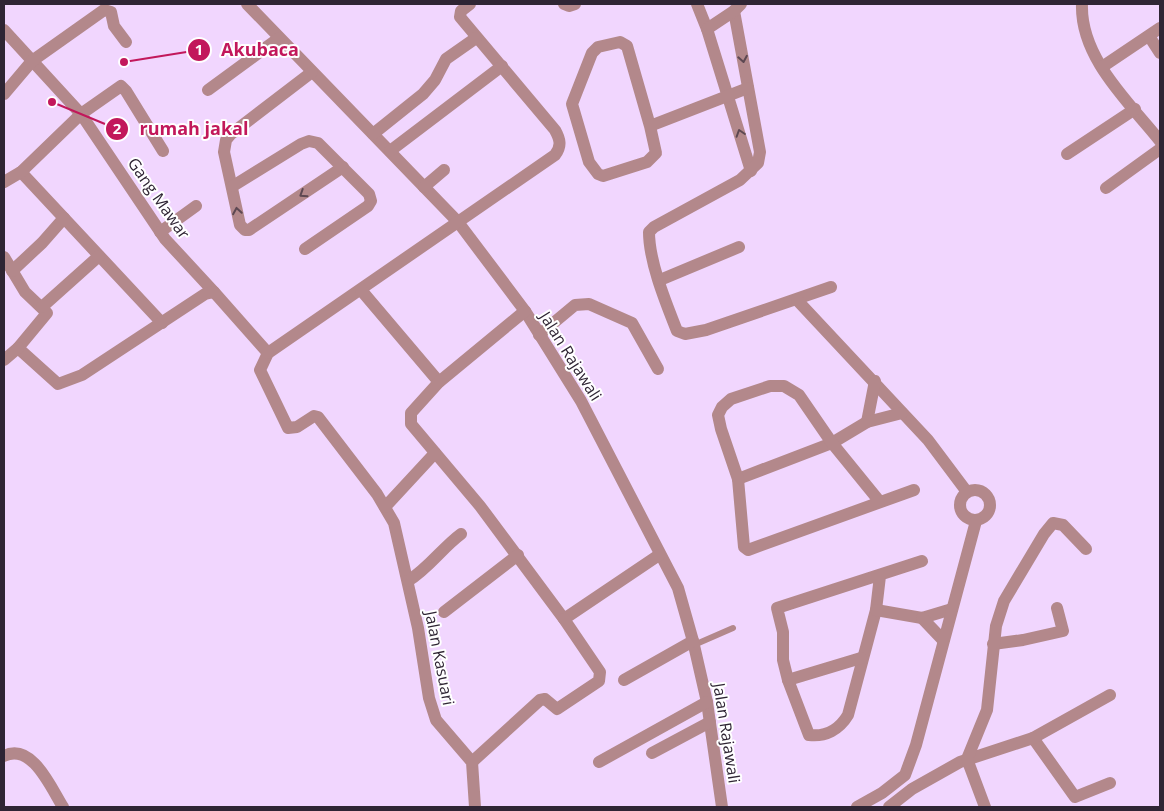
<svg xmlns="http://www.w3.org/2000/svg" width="1164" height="811" font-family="'Open Sans',sans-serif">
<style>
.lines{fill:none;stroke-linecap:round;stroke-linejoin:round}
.lane{stroke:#b3888b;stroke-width:6}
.street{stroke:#b3888b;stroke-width:12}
.oneway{stroke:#5d4852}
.labels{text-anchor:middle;stroke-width:4;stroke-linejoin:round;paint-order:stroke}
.street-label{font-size:16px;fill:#2f2534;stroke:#fff}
.leader{fill:none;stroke:#c2185b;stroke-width:2}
.callout-dot{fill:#c2185b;stroke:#fff;stroke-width:2}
.mark-label{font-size:15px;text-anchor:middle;font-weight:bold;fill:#fff}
.callout-label{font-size:18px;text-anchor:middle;font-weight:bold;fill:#c2185b;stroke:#fff;stroke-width:4;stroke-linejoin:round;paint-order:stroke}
</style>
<rect width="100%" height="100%" fill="#f1d6fe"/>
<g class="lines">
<polyline class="lane" points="694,645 733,628"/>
<g class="street">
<polyline points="247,4 458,222 525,311 581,401 678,588 693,641 707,702 722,807"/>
<path d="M470,4l-9,7 -1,6 95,113c5,9 7,16 0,25l-287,198 -8,17 28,58 9,-1 17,-11 4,1 59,77 17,29 24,105 11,70 7,22 36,42 3,45"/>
<polyline points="564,4 569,6 575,4"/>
<polyline points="697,4 707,29 751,171"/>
<path d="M1082,4c-2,54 47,98 78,137"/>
<path d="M734,11l26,141 -2,11 -18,17 -86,47 -5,5c0,30 17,71 28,99l8,3 21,-4 125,-43"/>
<polyline points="707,29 734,11 741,4"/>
<polyline points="4,30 81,114 165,239 214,292"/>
<polyline points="1149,36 1160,53"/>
<polyline points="1102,67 1160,28"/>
<polyline points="312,72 231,134 226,140 224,152 240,225 245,230 249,230 343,167"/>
<polyline points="208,90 279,38"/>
<polyline points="4,94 32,61 104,10 111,12 114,26 126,42"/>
<polyline points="650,126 656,153 647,162 603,176 598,174 589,162 572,104 592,53 598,47 620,42 627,46 650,126 748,88"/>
<polyline points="373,134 423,94 435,80 446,59 476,38"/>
<polyline points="390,151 502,66"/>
<polyline points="1067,154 1135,109"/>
<polyline points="21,172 162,323"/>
<polyline points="4,182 21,172 81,114 121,86 126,91 163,151"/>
<polyline points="233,186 301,144 309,141 318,143 369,194 371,201 368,206 305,249"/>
<polyline points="424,187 444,170"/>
<polyline points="1106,188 1160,149"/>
<polyline points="160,232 196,206"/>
<polyline points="4,257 25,292 47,313 18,348 58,384 82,375 205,294 214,292 268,353"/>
<polyline points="12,271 42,243 64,218"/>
<polyline points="660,280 739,247"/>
<polyline points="361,290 439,382"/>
<polyline points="797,300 928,440 967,492"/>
<polyline points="42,307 99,256"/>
<polyline points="525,311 439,382 411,413 411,424 480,506 564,619 659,555"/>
<polyline points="539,335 575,305 589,304 632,323 658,369"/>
<polyline points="4,360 18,348"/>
<polyline points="867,422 875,381"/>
<polyline points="738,479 832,443 867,422 902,413"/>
<circle cx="975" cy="505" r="15"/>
<polyline points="880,502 832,443 799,395 784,386 770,386 731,399 722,407 718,415 721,429 738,479 744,547 748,550 914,490"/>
<polyline points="385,507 435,453"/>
<path d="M880,576l-4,34 -28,105c-9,15 -23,22 -39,20l-21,-55 -5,-20v-28l-6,-24 145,-47"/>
<path d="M408,581c21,-13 34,-33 53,-47"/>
<polyline points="876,610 922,618 952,609"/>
<polyline points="444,612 518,555"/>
<polyline points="922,618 942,639"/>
<polyline points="993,644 1023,640 1063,631 1057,608"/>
<polyline points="624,680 693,641"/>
<polyline points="788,680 861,658"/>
<polyline points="1033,738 1075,797 1110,783"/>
<polyline points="652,753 710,722"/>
<path d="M4,756c28,-14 47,32 59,51"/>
<polyline points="472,762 540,700 545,699 557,709 599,681 600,672 564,619"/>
<polyline points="599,762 707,702"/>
<polyline points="857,807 882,793 905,775 916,745 976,521"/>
<polyline points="889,807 912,789 960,762 1033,738 1110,695"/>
<polyline points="985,807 967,759 987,710 996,626 1004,601 1044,534 1053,523 1063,525 1086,549"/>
</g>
</g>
<defs><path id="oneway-chevron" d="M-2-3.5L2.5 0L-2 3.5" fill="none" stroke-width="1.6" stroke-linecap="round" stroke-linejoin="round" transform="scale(1.25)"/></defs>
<g class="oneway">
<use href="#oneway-chevron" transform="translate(743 59) rotate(80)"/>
<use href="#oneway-chevron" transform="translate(740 133) rotate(-108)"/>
<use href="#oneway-chevron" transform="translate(303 194) rotate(147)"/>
<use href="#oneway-chevron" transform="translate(237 211) rotate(-99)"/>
</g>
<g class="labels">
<g class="street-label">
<text transform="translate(159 198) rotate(55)" y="6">Gang Mawar</text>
<text transform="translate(571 356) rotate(58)" y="6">Jalan Rajawali</text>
<text transform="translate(440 658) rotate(79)" y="6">Jalan Kasuari</text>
<text transform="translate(727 733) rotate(81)" y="6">Jalan Rajawali</text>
</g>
</g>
<path class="leader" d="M124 62L199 50M52 102L117 129"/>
<g class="callout-dot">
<circle cx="124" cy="62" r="5"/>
<circle cx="52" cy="102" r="5"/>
<circle cx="199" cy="50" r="12"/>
<circle cx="117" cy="129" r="12"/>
</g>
<g class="mark-label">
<text x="199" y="55">1</text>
<text x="117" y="134">2</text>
</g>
<g class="callout-label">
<text x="260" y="56">Akubaca</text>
<text x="194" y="135">rumah jakal</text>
</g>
<rect width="1164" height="811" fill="none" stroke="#2f2534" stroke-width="10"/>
</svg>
